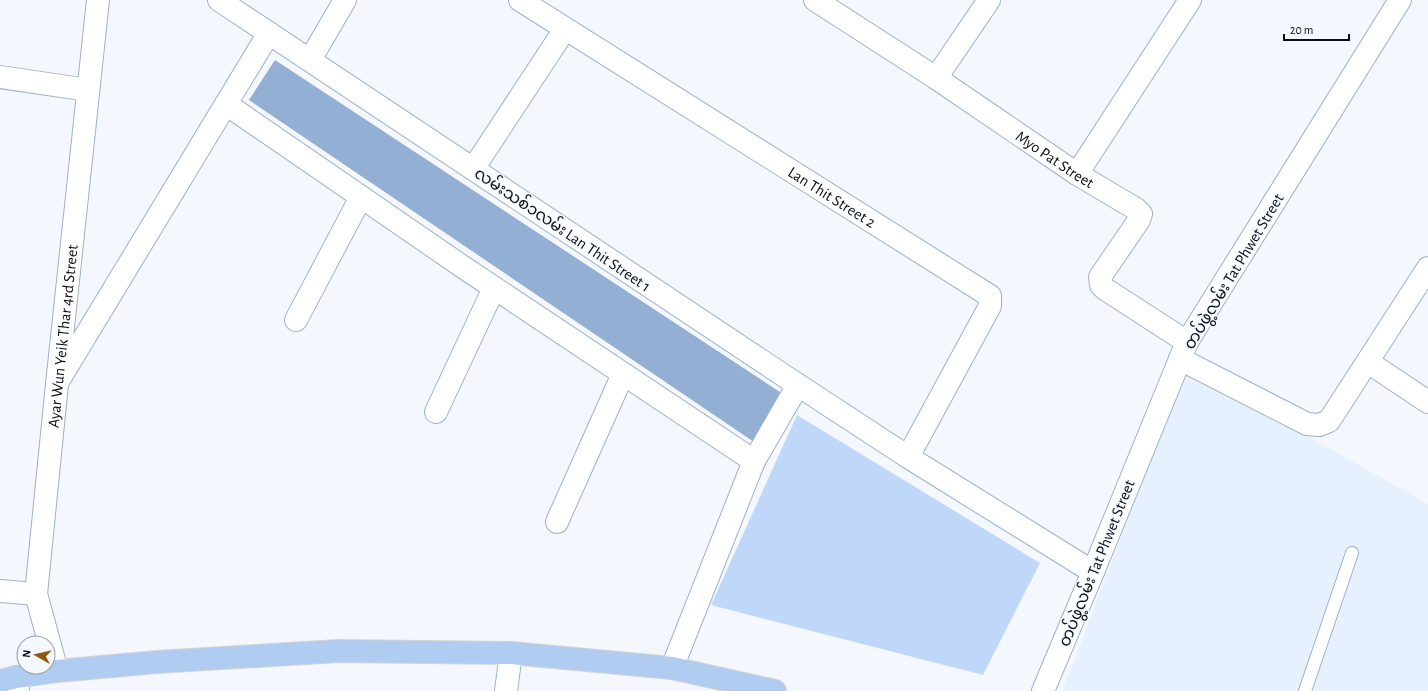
<svg xmlns="http://www.w3.org/2000/svg" width="1428" height="691" font-family="'Alegreya Sans','Noto Sans Myanmar',sans-serif">
<style>
.built{fill:#e6f0fe}
.green{fill:#bfd8f9}
.water{fill:#93afd4}
.lines{fill:none;stroke-linecap:round;stroke-linejoin:round}
.service-casing{stroke:#9eb1cb;stroke-width:14}
.minor-casing{stroke:#9eb1cb;stroke-width:24}
.primary-casing{stroke:#d3d4d5;stroke-width:24}
.service{stroke:#fff;stroke-width:12}
.minor{stroke:#fff;stroke-width:22}
.primary{stroke:#b1ccf1;stroke-width:22}
.labels{text-anchor:middle;stroke-width:3;stroke-linejoin:round;paint-order:stroke}
.street-label{font-size:16px;fill:#080e17;stroke:#f4f8fe}
</style>
<rect width="100%" height="100%" fill="#f4f8fe"/>
<polygon class="built" points="1185,367 1428,504 1428,691 1063,691"/>
<polygon class="green" points="797,415 1040,563 983,675 711,605"/>
<polygon class="water" points="275,60 780,392 754,442 249,100"/>
<g class="lines">
<defs>
<polyline id="service" points="1305,691 1352,553"/>
<g id="minor">
<polyline points="219,0 798,385 908,457 1093,572"/>
<path id="s1" d="M520,0l470,296v10l-82,151"/>
<path id="s2" d="M815,0l121,78 141,96 59,35 5,5 -2,6 -39,57 1,8 4,4 82,53"/>
<polyline points="310,60 345,0"/>
<polyline points="0,77 88,90"/>
<polyline points="936,78 989,0"/>
<polyline points="226,104 463,267 754,461"/>
<polyline points="473,169 565,29"/>
<polyline points="1077,174 1190,0"/>
<polyline points="296,320 361,197"/>
<polyline points="1180,359 1307,424 1319,425 1329,421 1428,268"/>
<polyline points="1368,362 1428,402"/>
<polyline points="60,378 269,33"/>
<polyline points="436,412 494,288"/>
<polyline points="557,522 623,374"/>
<polyline points="0,591 36,594"/>
<polyline points="672,668 754,461 798,385"/>
<path id="s3" d="M57,671l-21,-77 21,-210 41,-384"/>
<polyline points="16,677 18,691"/>
<polyline points="506,691 511,653"/>
<polyline points="1043,691 1093,572 1187,342 1400,0"/>
</g>
<polyline id="primary" points="0,681 16,677 57,671 157,662 339,651 511,653 672,668 775,691"/>
</defs>
<use href="#service" class="service-casing"/>
<use href="#minor" class="minor-casing"/>
<use href="#primary" class="primary-casing"/>
<use href="#service" class="service"/>
<use href="#minor" class="minor"/>
<use href="#primary" class="primary"/>
</g>
<g class="labels">
<g class="street-label">
<text dy="6" stroke="none"><textPath href="#s2" startOffset="288">Myo Pat Street</textPath></text>
<text dy="6" stroke="none"><textPath href="#s1" startOffset="369">Lan Thit Street 2</textPath></text>
<text transform="translate(563 229) rotate(34)" y="6">လမ်းသစ်၁လမ်း Lan Thit Street 1</text>
<text transform="translate(1233 271) rotate(-59)" y="6">တပ်ဖွဲ့လမ်း Tat Phwet Street</text>
<text dy="6" stroke="none"><textPath href="#s3" startOffset="339">Ayar Wun Yeik Thar 4rd Street</textPath></text>
<text transform="translate(1096 563) rotate(-68)" y="6">တပ်ဖွဲ့လမ်း Tat Phwet Street</text>
</g>
</g>
<g transform="translate(36 655) rotate(278)"><circle r="19" fill="#f4f8fe" stroke="#969aa2"/>
<path d="M0-3L7 15L0 10L-7 15Z" fill="#8e570c"/>
<text y="-6" font-size="11" font-weight="bold" text-anchor="middle" fill="#080e17">N</text>
</g>
<path d="M1284 34v6h65v-6" fill="none" stroke="#080e17" stroke-width="2"/>
<text x="1290" y="34" font-size="12" fill="#080e17" stroke="#f4f8fe" stroke-width="3" paint-order="stroke">20 m</text>
</svg>
